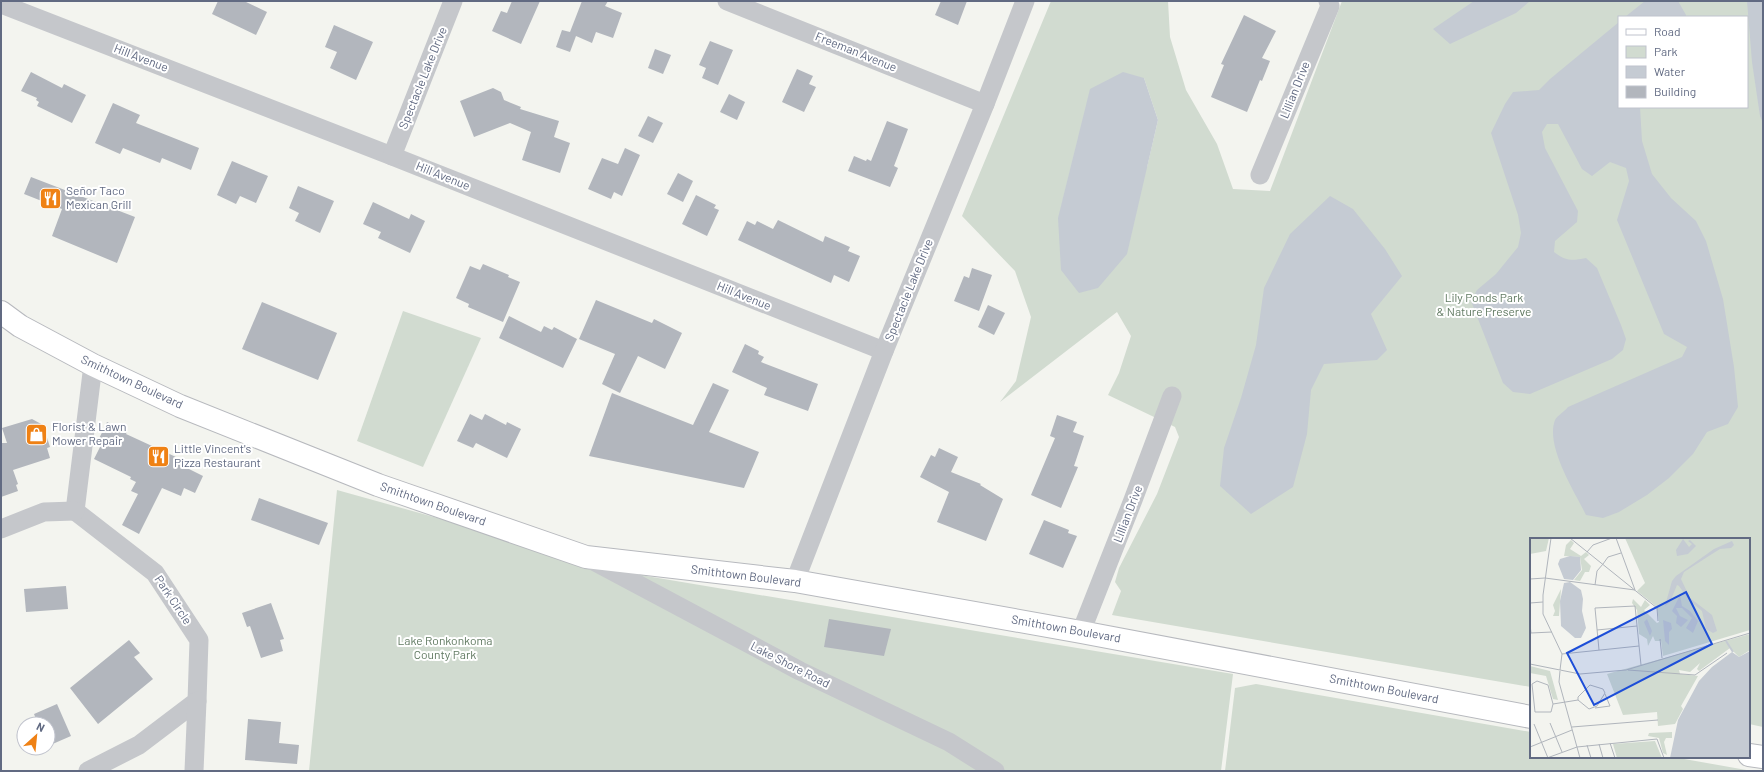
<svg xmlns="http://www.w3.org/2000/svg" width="1764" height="772" font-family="Barlow,sans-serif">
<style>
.green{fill:#d1dbd0;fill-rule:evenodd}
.water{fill:#c5cbd3}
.building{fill:#b2b6bd}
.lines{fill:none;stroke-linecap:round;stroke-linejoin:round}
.primary-casing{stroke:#b7b9be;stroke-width:24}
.street{stroke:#c5c7cb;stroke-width:19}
.primary{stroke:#fff;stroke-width:22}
.labels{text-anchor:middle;stroke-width:4;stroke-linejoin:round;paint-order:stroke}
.street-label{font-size:12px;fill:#616a82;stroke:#fff}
.poi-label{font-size:12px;fill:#616a82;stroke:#fff;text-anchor:start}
.park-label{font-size:12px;fill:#607961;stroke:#fff}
.inset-river{fill:none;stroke:#c5cbd3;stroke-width:2}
.inset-road{fill:none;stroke:#b0b5bc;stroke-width:1}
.view{fill:#1d4ed8;fill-opacity:0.15;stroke:#1d4ed8;stroke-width:2}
.inset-edge{fill:none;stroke:#616a82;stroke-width:2}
</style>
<rect width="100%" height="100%" fill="#f3f4ef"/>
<g class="green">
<path d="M1051,1h117l2,36 16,53 31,54 16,45 37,2 72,-190h421v726l-14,-3v-185h-218v148l-419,-72 9,-24 -6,-9 4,-14 38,-74 22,-57 -4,-10 -67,-32 11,-22 12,-37 -14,-24 -117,90 16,-21 15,-64 -16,-46 -53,-55zM1619,17h128v90h-128zM1144,78l14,42 -11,47z"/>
<polygon points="403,311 481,338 423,467 357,441"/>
<polygon points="337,490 646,576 1233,674 1221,771 309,771"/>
<polygon points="1256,684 1531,732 1531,757 1673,757 1752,771 1225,771 1235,688"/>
</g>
<g class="water">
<polygon points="1474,1 1530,1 1516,13 1450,44 1433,29"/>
<polygon points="1645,1 1678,1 1686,15 1686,17 1625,17"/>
<polygon points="1747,1 1763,1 1763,123 1760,116 1752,62"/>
<path d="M1619,22v85h21l2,34 10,33 19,24 25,23 10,20 17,58 11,68 4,40 -10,17 -21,8 -14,22 -24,24 -22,17 -28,17 -16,6 -17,-3c-11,-23 -41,-69 -31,-95 2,-4 10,-9 13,-13l114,-50 5,-10 -23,-13 -47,-114 12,-39 -3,-13 -16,-6 -18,14 -10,-7 -24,-45h-11l-5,8 3,16 33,63 -1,11 -22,19 -1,11c12,9 17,9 32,6l11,10 24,57 5,14 -3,11 -11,9 -82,35 -17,-2 -10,-9 -32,-82 6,-11 19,-16 22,-27 3,-14 -3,-18 -27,-82 14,-29 8,-12 26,-2 11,-11z"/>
<polygon points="1123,72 1144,78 1158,120 1127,254 1098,288 1079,293 1061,270 1058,218 1090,89"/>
<polygon points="1330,196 1353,209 1385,249 1402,276 1371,314 1387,350 1377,360 1324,364 1311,390 1307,434 1293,487 1251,514 1220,486 1224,448 1241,398 1256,345 1264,288 1290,234"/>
</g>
<g class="building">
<polygon points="218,1 244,1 267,12 256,35 212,14"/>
<polygon points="512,1 540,1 521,44 492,31 501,11 507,13"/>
<polygon points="582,1 608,1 605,6 622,13 613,38 596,32 592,43 576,36 570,52 556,47 562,30 570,32"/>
<polygon points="941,1 967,1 958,25 935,15"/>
<polygon points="1244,15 1276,31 1262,58 1270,61 1262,81 1260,80 1247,112 1211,97 1224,65 1221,64"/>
<polygon points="334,25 373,42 356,80 330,68 337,52 325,47"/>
<polygon points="710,41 733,50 718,85 702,78 706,68 699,65"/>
<polygon points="655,49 671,55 663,74 648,68"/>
<polygon points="797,69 813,76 809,84 816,87 804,112 782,102"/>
<polygon points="31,72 62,88 64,84 86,95 72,123 37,106 39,102 36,100 37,98 21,91"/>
<polygon points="493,88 501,92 504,100 521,107 520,109 559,121 554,137 570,143 560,173 522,160 531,132 510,123 474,137 460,101"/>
<polygon points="729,94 745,102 737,120 720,112"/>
<polygon points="113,103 140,115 136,123 199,148 191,170 162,158 160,163 123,148 120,154 95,143"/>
<polygon points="648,116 663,123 653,143 638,136"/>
<polygon points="887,121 908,129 894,166 898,168 890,187 848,171 854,156 866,161 867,159 871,161"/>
<polygon points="625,148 640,155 622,196 614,192 611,199 588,189 602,158 618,164"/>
<polygon points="232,161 268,176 256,203 240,196 236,204 217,195"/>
<polygon points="678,173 693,181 683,202 667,194"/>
<polygon points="31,177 135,217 117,263 52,236 62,209 24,194"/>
<polygon points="298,186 334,201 320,233 295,221 299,213 289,208"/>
<polygon points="696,195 716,205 714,208 719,210 707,236 682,224"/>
<polygon points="373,202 409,219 411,214 425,221 410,253 378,238 381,232 363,224"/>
<polygon points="778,220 823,242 825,236 850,247 848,251 860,256 849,282 834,275 831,283 738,240 747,221 755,225 757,221 773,229"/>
<polygon points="483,264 509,275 508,277 520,282 503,322 468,307 469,304 456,298 470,266 480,270"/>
<polygon points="972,268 992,275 979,311 954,301 964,276 969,278"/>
<polygon points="596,300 652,323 654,319 682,333 665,369 638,356 620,393 602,384 615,354 579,339"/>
<polygon points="262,302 337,333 318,380 242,349"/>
<polygon points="988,305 1005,313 994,335 978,327"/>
<polygon points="509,316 541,332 544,326 552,330 554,327 577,339 563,368 499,338"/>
<polygon points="745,344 759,351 758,354 764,357 761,362 818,384 808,411 764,395 767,388 732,372"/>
<polygon points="713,383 729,390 709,432 759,452 744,488 589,456 612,393 693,425"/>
<polygon points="470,414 482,420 485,414 506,425 507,422 521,429 507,458 476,443 473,448 457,441"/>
<polygon points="1057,415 1077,422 1073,432 1084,436 1074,466 1078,467 1061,508 1031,495 1055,438 1050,436"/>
<polygon points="32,419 43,425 50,447 47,448 50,458 13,470 18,484 16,485 18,491 1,497 1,443 7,443 2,428"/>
<polygon points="107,422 127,432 126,434 189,463 187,468 203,476 195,493 184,488 181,496 162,488 139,534 122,525 138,494 131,491 136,482 130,479 131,477 94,459 100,447 96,445"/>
<polygon points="939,448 958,457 951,472 981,484 980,485 1003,499 986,541 937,522 949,492 920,477 931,455 935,457"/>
<polygon points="259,498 328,523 319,545 251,520"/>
<polygon points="1044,520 1069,530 1068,533 1077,536 1063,568 1029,554"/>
<polygon points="66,586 68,609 26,612 24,589"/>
<polygon points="271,603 284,639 280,640 283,651 261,658 250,626 247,627 242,613"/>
<polygon points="829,619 891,629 884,656 824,647"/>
<polygon points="129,640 140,653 134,657 153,679 98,724 70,688"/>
<polygon points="57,704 71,736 48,746 48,724 38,724 34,714"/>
<polygon points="248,719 281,722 279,743 299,745 297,764 245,760"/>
</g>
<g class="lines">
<defs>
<g id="primary">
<polyline points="1,312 20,326 93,365 180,406 378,485 586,557 795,581 1081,632 1531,717"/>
<polyline points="1749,755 1763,757"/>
</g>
</defs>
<use href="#primary" class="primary-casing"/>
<g class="street">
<polyline points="727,1 985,104"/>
<polyline points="1,4 392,156 884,351"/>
<polyline points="392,156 453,1"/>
<polyline points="1260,175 1330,6 1328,1"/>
<polyline points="75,511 155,573 199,640 197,701 139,745 88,771"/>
<polyline points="75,511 93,365"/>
<polyline points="1,529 44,512 75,511"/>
<polyline points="590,559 800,671 949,742 995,771"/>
<polyline points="795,581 884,351 985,104 1025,1"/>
<polyline points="1081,632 1133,500 1172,396"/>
<polyline points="194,771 197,701"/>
</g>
<use href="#primary" class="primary"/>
</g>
<defs>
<symbol id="restaurant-square" viewBox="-11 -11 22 22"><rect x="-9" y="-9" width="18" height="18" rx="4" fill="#ef8114" stroke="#fff"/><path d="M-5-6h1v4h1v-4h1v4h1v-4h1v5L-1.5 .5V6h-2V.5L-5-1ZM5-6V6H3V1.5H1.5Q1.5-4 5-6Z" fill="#fff"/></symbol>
<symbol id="shop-square" viewBox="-11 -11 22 22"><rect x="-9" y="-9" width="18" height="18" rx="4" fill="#ef8114" stroke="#fff"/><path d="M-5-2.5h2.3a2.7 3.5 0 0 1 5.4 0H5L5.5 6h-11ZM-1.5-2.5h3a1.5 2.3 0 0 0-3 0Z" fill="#fff"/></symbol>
</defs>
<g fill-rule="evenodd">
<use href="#restaurant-square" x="38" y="186" width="25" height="25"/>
<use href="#shop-square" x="24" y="422" width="25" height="25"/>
<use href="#restaurant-square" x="146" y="444" width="25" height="25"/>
</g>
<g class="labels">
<g class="street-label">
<text transform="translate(856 52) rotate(22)" y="4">Freeman Avenue</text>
<text transform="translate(141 58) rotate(21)" y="4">Hill Avenue</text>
<text transform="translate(423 78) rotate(-68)" y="4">Spectacle Lake Drive</text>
<text transform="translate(1295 90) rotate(-68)" y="4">Lillian Drive</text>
<text transform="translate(443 176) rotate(22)" y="4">Hill Avenue</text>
<text transform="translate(909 290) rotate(-68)" y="4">Spectacle Lake Drive</text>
<text transform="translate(744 296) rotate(22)" y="4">Hill Avenue</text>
<text transform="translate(132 382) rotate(25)" y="4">Smithtown Boulevard</text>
<text transform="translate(433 504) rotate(19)" y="4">Smithtown Boulevard</text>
<text transform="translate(1128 514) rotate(-69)" y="4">Lillian Drive</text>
<text transform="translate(746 576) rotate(7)" y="4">Smithtown Boulevard</text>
<text transform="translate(173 600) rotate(56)" y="4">Park Circle</text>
<text transform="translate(1066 629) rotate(10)" y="4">Smithtown Boulevard</text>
<text transform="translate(790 665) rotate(27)" y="4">Lake Shore Road</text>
<text transform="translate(1384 689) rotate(11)" y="4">Smithtown Boulevard</text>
</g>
<g class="poi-label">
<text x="66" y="195">Señor Taco<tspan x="66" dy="14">Mexican Grill</tspan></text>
<text x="52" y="431">Florist &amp; Lawn<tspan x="52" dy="14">Mower Repair</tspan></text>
<text x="174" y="453">Little Vincent's<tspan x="174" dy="14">Pizza Restaurant</tspan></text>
</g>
<g class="park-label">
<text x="1484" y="302">Lily Ponds Park<tspan x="1484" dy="14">&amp; Nature Preserve</tspan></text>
<text x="445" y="645">Lake Ronkonkoma<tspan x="445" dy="14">County Park</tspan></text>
</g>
</g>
<g transform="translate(1530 538)">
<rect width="220" height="220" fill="#f3f4ef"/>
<path d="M0,0h19l-3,13 -16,3zM95,0h125v92l-87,26 -2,-15h-6l-2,-5 -5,10 -1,-7 -8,-5 -2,-24 -5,-7 1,-4 8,8 4,-7 5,5 -6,5 13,13 2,-1 -2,-15 -20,-16 8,-8zM41,2l3,3 -4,6 11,7 5,-4 3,3 -5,4 7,7 -2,6h-4l-5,9 -6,-1 8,-10 -2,-13 -16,-1 2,-11zM31,51l-2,27h-6l2,-5 -2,-6zM220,96v16l-11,7 -9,-9 -31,23 -2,-2 3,-6 -10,9 -11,-2 1,4 18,2 -17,30 2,3 -8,15 -17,2 -1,-14 -34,3 -16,-41zM0,128l20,5 8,29 -5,-1 -7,-23 -16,-3zM142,194v6h-6l-2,4 3,13 -4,-2 -4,-15 -11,-2 1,-3zM125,203l7,17h-45l-4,-14z" fill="#d1dbd0"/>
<path d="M153,1l6,8 3,-3 -4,-3 2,-1 6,6 -8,8 -11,2 -1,-6zM202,3l2,4 -3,3 -11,1 -8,5 -28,18 -3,7 9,19 22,17 5,16 -4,2 -7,-4 -4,-18 -13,-11 -10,-14 -2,-1 -7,17 -5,4 7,-25 4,-5 38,-27zM40,18l10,1 1,13 -8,10 -9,-1 -6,-15 2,-5zM40,44l11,8 2,9 -1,12 4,17 -5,10h-6l-14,-12 -1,-25 4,-18zM150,57l2,11 8,5 8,10 -5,12 -7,-5 6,-10 -10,-10h-6l4,8 8,4 -7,7 -5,-4 1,-7 -5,-5zM117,81l5,12 -2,5 -6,-14zM133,82l8,3 1,6 -3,3v13l-4,-4zM220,113v107h-80l8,-38 21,-39 13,-14 20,-15 7,5z" fill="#c5cbd3"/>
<path class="inset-river" d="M196,103l7,11"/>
<path class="inset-road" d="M21,0l-8,57v19l19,40 -2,16M40,0l87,70 1,13M57,14l6,-7 19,-7M0,41l15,-1 90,12 -19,-52M65,47l2,-14 6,-7 5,-7 13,-4M0,65l13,-1M0,87l1,8 21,-1M67,92l40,-4M130,101l2,19M69,112l-4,-42 40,-2 6,59M32,116l77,-8M0,126l50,10 46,-4 124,-37M98,132l67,5 32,-22M30,133l-1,11 21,76M7,143l11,4 5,19 -2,8h-16l-3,-28zM48,162l11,9 8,-3 8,-13 -2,-4 -13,-4M48,162v-3l12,-12M23,166l25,-4M65,170l15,-2 -5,-12M20,185l12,29M4,186l14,34M42,189l86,-7M80,205l5,15M69,206l4,14M57,207l4,13M0,209l42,-17M17,220l30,-11 80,-8 7,19"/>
<path class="view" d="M156,54l26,52 -118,61 -27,-52z"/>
<rect width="220" height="220" class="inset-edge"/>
</g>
<rect width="1764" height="772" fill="none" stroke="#616a82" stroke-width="4"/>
<rect x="1618" y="16" width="130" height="92" fill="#ffffff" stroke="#c0c3cd"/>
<rect x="1626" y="29" width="20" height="6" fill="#ffffff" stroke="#c0c3cd"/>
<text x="1654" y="36" font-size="12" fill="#616a82">Road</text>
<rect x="1626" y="46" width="20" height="12" fill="#d1dbd0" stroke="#c0c3cd"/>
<text x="1654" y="56" font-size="12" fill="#616a82">Park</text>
<rect x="1626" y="66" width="20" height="12" fill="#c5cbd3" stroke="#c0c3cd"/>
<text x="1654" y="76" font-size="12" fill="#616a82">Water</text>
<rect x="1626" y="86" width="20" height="12" fill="#b2b6bd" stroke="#c0c3cd"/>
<text x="1654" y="96" font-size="12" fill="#616a82">Building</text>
<g transform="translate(36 736) rotate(27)"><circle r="19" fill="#ffffff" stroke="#c0c3cd"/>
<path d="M0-3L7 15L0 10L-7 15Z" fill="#ef8114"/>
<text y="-6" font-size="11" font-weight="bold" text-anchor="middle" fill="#616a82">N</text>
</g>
</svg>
